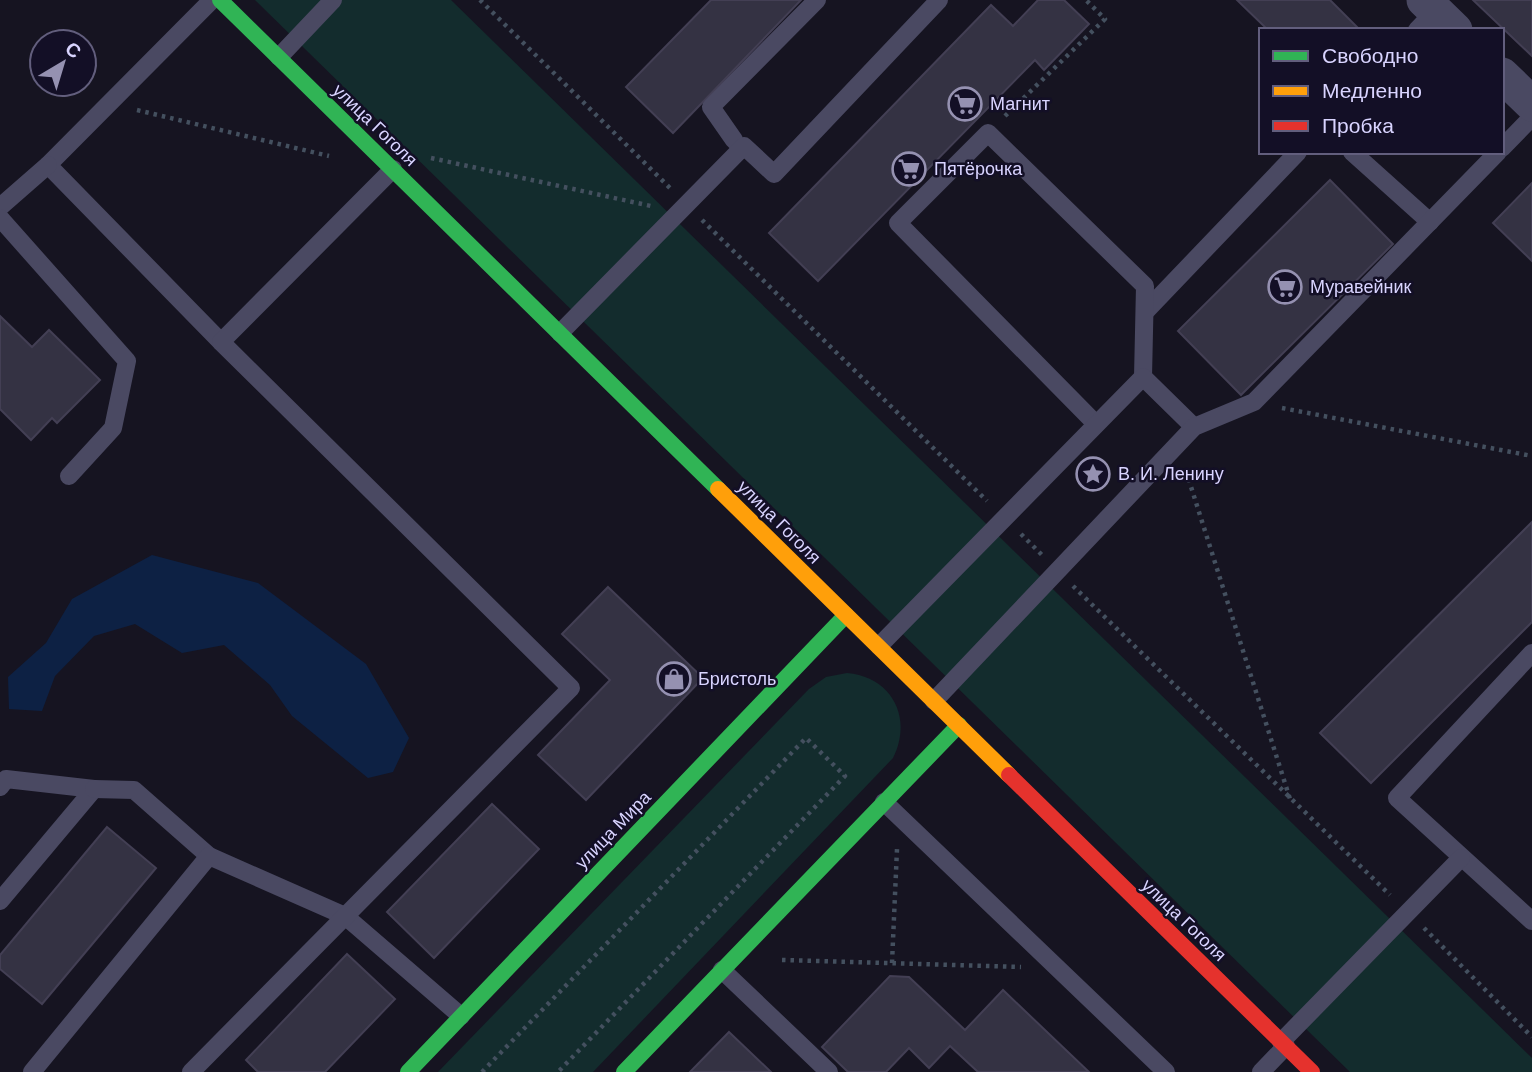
<svg xmlns="http://www.w3.org/2000/svg" width="1532" height="1072" font-family="Helvetica,sans-serif">
<style>
.green{fill:#132c2d}
.water{fill:#0d2144}
.building{fill:#343243;stroke:#433f54;stroke-width:2}
.lines{fill:none;stroke-linecap:round;stroke-linejoin:round}
.path{stroke:#44505f;stroke-width:4.5;stroke-dasharray:3.5 5;stroke-linecap:butt}
.lane{stroke:#4a4962;stroke-width:18}
.street{stroke:#4a4962;stroke-width:35}
.fast{stroke:#30b455;stroke-width:16}
.slow{stroke:#ff9f0a;stroke-width:16}
.jam{stroke:#e5322d;stroke-width:16}
.labels{text-anchor:middle;stroke-width:5;stroke-linejoin:round;paint-order:stroke}
.poi-label{font-size:18px;fill:#d9d4ff;stroke:#130f26;text-anchor:start}
.street-label{font-size:18px;fill:#d9d4ff;stroke:#130f26}
</style>
<rect width="100%" height="100%" fill="#161421"/>
<g class="green">
<polygon points="255,0 451,0 1532,1058 1532,1072 1350,1072"/>
<path d="M847,673c45,4 66,45 46,85l-300,314h-155l371,-383 17,-12z"/>
</g>
<polygon class="water" points="152,555 258,583 366,664 409,738 393,772 368,778 292,716 270,685 224,645 182,653 135,624 94,636 55,676 42,711 9,709 8,677 46,643 72,599"/>
<g class="building">
<polygon points="711,0 801,0 673,133 626,87"/>
<polygon points="1038,0 1064,0 1089,24 1044,70 1035,60 818,281 769,233 991,5 1013,26"/>
<polygon points="1237,0 1330,0 1360,30 1268,30"/>
<polygon points="1473,0 1532,0 1532,56"/>
<polygon points="1330,180 1393,244 1241,395 1178,331"/>
<polygon points="1532,183 1532,261 1493,223"/>
<polygon points="0,316 32,347 49,330 100,380 57,423 52,418 31,440 0,409"/>
<polygon points="1532,522 1532,622 1371,783 1320,733"/>
<polygon points="608,587 703,678 586,800 538,755 610,680 562,634"/>
<polygon points="492,804 539,849 434,958 387,912"/>
<polygon points="107,827 156,868 42,1004 0,969 0,955"/>
<polygon points="347,954 395,999 325,1072 258,1072 246,1060"/>
<polygon points="890,976 909,977 965,1030 1003,990 1089,1072 978,1072 950,1046 929,1068 909,1048 886,1072 848,1072 822,1047"/>
<polygon points="729,1032 771,1072 690,1072"/>
</g>
<g class="lines">
<g class="path">
<polyline points="480,0 671,189"/>
<polyline points="137,110 329,156"/>
<polyline points="1005,116 1105,19 1086,0"/>
<polyline points="431,158 651,206"/>
<polyline points="702,220 987,501"/>
<polyline points="1282,408 1532,456"/>
<polyline points="1186,471 1290,799"/>
<polyline points="1021,534 1042,555"/>
<polyline points="1073,586 1390,895"/>
<polyline points="1424,928 1532,1037"/>
<polyline points="782,960 1021,967"/>
<polyline points="892,963 897,849"/>
<polyline points="482,1072 806,738 845,776 558,1072"/>
</g>
<g class="lane">
<polyline points="212,0 48,165 221,342"/>
<polyline points="1417,30 1439,7"/>
<polyline points="279,57 333,0"/>
<polyline points="734,140 711,107 817,0"/>
<polyline points="1502,148 1532,117"/>
<polyline points="1352,152 1430,222"/>
<polyline points="0,207 48,165"/>
<polyline points="0,218 127,361 113,428 69,476"/>
<polyline points="1145,312 1298,152"/>
<polyline points="560,333 744,146 774,174 939,0"/>
<polyline points="1096,424 898,223 988,133 1145,286 1143,377"/>
<polyline points="879,646 1143,377 1194,427"/>
<polyline points="1532,653 1397,798 1532,921"/>
<polyline points="934,701 1194,427 1254,402 1498,152"/>
<polyline points="0,787 6,779 94,789 0,901"/>
<polyline points="94,789 134,790 209,856"/>
<polyline points="884,802 1166,1072"/>
<polyline points="722,970 829,1072"/>
<polyline points="1281,1042 1461,858"/>
<polyline points="32,1072 209,856 345,916 461,1016"/>
<polyline points="191,1072 571,688 221,342 393,169"/>
<polyline points="1261,1072 1286,1046"/>
</g>
<g class="street">
<polyline points="1424,0 1455,30"/>
<polyline points="1502,75 1532,104"/>
</g>
<g class="fast">
<polyline points="220,0 718,489"/>
<polyline points="408,1072 846,615"/>
<polyline points="624,1072 959,725"/>
</g>
<polyline class="slow" points="718,489 1009,775"/>
<polyline class="jam" points="1009,775 1312,1072"/>
</g>
<defs>
<symbol id="supermarket-ring" viewBox="-11 -11 22 22"><circle r="9.5" fill="#130f26" stroke="#9591b1" stroke-width="1.5"/><path d="M-6-5.5h2.5l.6 2H6L4.5 2H-2.5L-4.4-4H-6ZM-1.5 3.2a1.3 1.3 0 1 0 .1 0ZM3 3.2a1.3 1.3 0 1 0 .1 0Z" fill="#9591b1"/></symbol>
<symbol id="sight-ring" viewBox="-11 -11 22 22"><circle r="9.5" fill="#130f26" stroke="#9591b1" stroke-width="1.5"/><path d="M0-6L1.8-2.2L6-1.7L2.9 1.2L3.7 5.4L0 3.3L-3.7 5.4L-2.9 1.2L-6-1.7L-1.8-2.2Z" fill="#9591b1"/></symbol>
<symbol id="shop-ring" viewBox="-11 -11 22 22"><circle r="9.5" fill="#130f26" stroke="#9591b1" stroke-width="1.5"/><path d="M-5-2.5h2.3a2.7 3.5 0 0 1 5.4 0H5L5.5 6h-11ZM-1.5-2.5h3a1.5 2.3 0 0 0-3 0Z" fill="#9591b1"/></symbol>
</defs>
<g fill-rule="evenodd">
<use href="#supermarket-ring" x="946" y="85" width="38" height="38"/>
<use href="#supermarket-ring" x="890" y="150" width="38" height="38"/>
<use href="#supermarket-ring" x="1266" y="268" width="38" height="38"/>
<use href="#sight-ring" x="1074" y="455" width="38" height="38"/>
<use href="#shop-ring" x="655" y="660" width="38" height="38"/>
</g>
<g class="labels">
<g class="poi-label">
<text x="990" y="110">Магнит</text>
<text x="934" y="175">Пятёрочка</text>
<text x="1310" y="293">Муравейник</text>
<text x="1118" y="480">В. И. Ленину</text>
<text x="698" y="685">Бристоль</text>
</g>
<g class="street-label">
<text transform="translate(375 125) rotate(44)" y="6">улица Гоголя</text>
<text transform="translate(779 522) rotate(45)" y="6">улица Гоголя</text>
<text transform="translate(613 830) rotate(-46)" y="6">улица Мира</text>
<text transform="translate(1184 920) rotate(44)" y="6">улица Гоголя</text>
</g>
</g>
<rect x="1259" y="28" width="245" height="126" fill="#130f26" stroke="#625e7d" stroke-width="2"/>
<rect x="1273" y="51" width="35" height="10" fill="#30b455" stroke="#625e7d" stroke-width="2"/>
<text x="1322" y="63" font-size="21" fill="#d9d4ff">Свободно</text>
<rect x="1273" y="86" width="35" height="10" fill="#ff9f0a" stroke="#625e7d" stroke-width="2"/>
<text x="1322" y="98" font-size="21" fill="#d9d4ff">Медленно</text>
<rect x="1273" y="121" width="35" height="10" fill="#e5322d" stroke="#625e7d" stroke-width="2"/>
<text x="1322" y="133" font-size="21" fill="#d9d4ff">Пробка</text>
<g transform="translate(63 63) rotate(38)"><circle r="33" fill="#130f26" stroke="#625e7d" stroke-width="2"/>
<path d="M0-5L12 26L0 18L-12 26Z" fill="#9591b1"/>
<text y="-10" font-size="19" font-weight="bold" text-anchor="middle" fill="#d9d4ff">С</text>
</g>
</svg>
